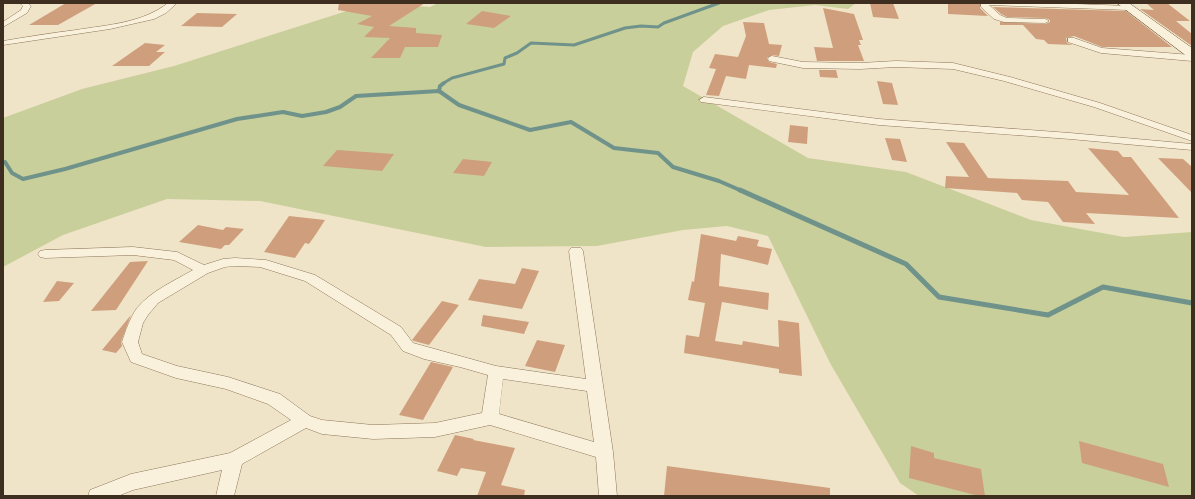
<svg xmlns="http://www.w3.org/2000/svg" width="1195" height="499" font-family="Lora,serif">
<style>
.green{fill:#c9cf9b}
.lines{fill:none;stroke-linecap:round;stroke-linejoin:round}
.stream-far2{stroke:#6f938a;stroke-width:3}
.stream-far1{stroke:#6f938a;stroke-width:4}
.stream{stroke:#6f938a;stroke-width:5}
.building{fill:#cf9f7d}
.street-casing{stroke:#8d765c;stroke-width:1}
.secondary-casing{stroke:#6f573f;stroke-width:1}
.street{fill:#faf1dc;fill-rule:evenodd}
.secondary{fill:#faf1dc;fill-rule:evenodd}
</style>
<rect width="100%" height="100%" fill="#f0e4c8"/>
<polygon class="green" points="372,3 430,7 438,3 856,3 848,9 815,5 769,10 723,26 693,52 683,86 808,158 906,172 1031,220 1124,237 1192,232 1192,496 919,496 900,483 830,363 768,236 727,226 683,230 597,246 486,247 260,201 167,199 63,235 3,267 3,118 82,89 174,66"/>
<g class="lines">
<polyline class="stream-far2" points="442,84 452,78 504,64 505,58 517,53 531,43 574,45 625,28 641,26 658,27 664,23 719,3"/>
<g class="stream-far1">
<polyline points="439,91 440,86 444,83"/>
<polyline points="3,163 5,162 12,173 23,179 65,169 237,119 283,112 302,116 326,112 340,107 356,96 439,91 459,105 530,130 571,122 614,148 658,153 673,167 719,181 742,191"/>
</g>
<polyline class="stream" points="740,190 906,264 939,297 1048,315 1103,287 1192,303"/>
</g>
<g class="building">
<polygon points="66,3 97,3 58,25 29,25"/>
<polygon points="339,3 425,3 389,26 416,28 416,33 442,35 438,47 405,47 400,58 371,58 390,38 364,37 374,27 357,24 372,16 338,10"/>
<polygon points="870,3 893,3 899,19 873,17"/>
<polygon points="948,3 980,3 980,8 988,16 948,14"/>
<polygon points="1146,3 1167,3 1190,21 1176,21 1192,34 1192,46 1140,9 1154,10"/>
<polygon points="993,7 1126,11 1172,47 1102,47 1074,36 1066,38 1067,43 1073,45 1048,44 1044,40 1036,39 1023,25 1000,25 1000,22 1045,24 1050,22 1050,20 1045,18 1007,17 1001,14"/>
<polygon points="823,8 854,14 863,40 859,40 861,45 858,45 864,61 817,61 814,47 833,48"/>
<polygon points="482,11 511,16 494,28 466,24"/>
<polygon points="197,13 237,14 222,27 181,26"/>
<polygon points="743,22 764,23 769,44 782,45 779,56 772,55 767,58 769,62 777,64 776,68 749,65 746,79 726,76 719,96 706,95 716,69 709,68 715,54 738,57 746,36"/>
<polygon points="145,43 165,45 156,52 165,52 149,66 112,66"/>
<polygon points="819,70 836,70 838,78 820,77"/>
<polygon points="877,81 892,83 898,105 883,104"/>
<polygon points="790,125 808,127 807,144 788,142"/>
<polygon points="885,138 900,139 907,162 892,160"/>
<polygon points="946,142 964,143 988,178 1068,181 1076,192 1129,195 1088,148 1118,151 1123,157 1131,157 1179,218 1086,213 1095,224 1063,222 1048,202 1022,200 1017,193 945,188 946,176 969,177"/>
<polygon points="337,150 394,154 382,171 323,166"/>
<polygon points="1158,158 1183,159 1192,167 1192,193"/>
<polygon points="463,159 483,161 492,162 484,176 453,173"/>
<polygon points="289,216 325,220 316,234 309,244 305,243 295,258 264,252"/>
<polygon points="198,225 223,230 226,227 244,229 229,245 225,245 221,249 179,242"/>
<polygon points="701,234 736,241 738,236 759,240 757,246 772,249 768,265 721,254 719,286 769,293 768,310 722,302 715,341 742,345 743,341 779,347 778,320 799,323 802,376 779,373 779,369 684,353 686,335 699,337 705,303 688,300 692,281 694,282"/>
<polygon points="148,261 116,310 91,311 130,262"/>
<polygon points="522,268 539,271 522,309 468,300 479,279 515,284"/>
<polygon points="57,281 74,283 59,301 43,302"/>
<polygon points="442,301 459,305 429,345 414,341 412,340"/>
<polygon points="131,315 121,342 122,346 116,353 102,350"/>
<polygon points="483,315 529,322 524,334 481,326"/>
<polygon points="537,340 565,345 555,372 525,366"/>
<polygon points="431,362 453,367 423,420 399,415"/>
<polygon points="455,435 474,439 473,440 515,448 501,485 525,490 524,496 477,496 486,472 461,468 457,476 437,471"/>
<polygon points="1079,441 1163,464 1169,487 1082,463"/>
<polygon points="911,446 934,453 934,458 981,469 985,496 979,496 909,478"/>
<polygon points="667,466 830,488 830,496 664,496"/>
</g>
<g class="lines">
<defs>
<g id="street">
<polygon points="20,3 28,3 31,6 27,13 3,27 3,22 21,10 23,6"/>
<path d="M168,3h9l-11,10 -12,6 -44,10 -107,16v-4c24,-4 48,-8 73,-11 31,-5 67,-7 92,-27z"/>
<polygon points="981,3 1049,3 1129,6 1133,8 1129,10 989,5 1000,15 1007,18 1045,19 1049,21 1045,23 1004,22 994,19 981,7"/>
<polygon points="1068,38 1074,38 1102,48 1192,55 1192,61 1101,53 1068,42"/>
<polygon points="772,56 803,62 860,63 896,61 953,63 1010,77 1100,103 1192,135 1192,141 1094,107 1004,81 953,69 896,67 860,69 803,68 769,61 768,59 769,57"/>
<polygon points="704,97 879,119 1070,133 1192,144 1192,150 1070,139 879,125 701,102 699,100"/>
<path d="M133,247l44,5 27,13 19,-6 12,-1 31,2 49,15 86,52 12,16 83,23 90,13 -17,-128 2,-3h10l2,3 30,201 4,44h-18l-3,-39 -106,-32 -55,12 -62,2 -51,-5 -16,-6 -64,36 -8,32h-18l6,-26 -89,20 -15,6h-30l2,-6 41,-16 99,-21 61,-33 -23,-16 -42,-15 -50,-11 -45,-16 -9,-20c4,-12 8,-24 15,-34 14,-17 37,-27 56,-38l-19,-10 -41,-5 -88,3 -5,-1 -2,-3 2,-3 5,-1zM235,266l25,1 45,14 86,54 12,16 21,8 36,8 28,8 -6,38 -47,10 -62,2 -51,-5 -12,-4 -30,-22 -52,-17 -51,-11 -35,-12 -4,-12 5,-19 5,-8 10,-12 50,-30 17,-6zM503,379l84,12 7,51 -95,-28z"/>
</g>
<polygon id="secondary" points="1117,3 1129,3 1192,48 1192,58 1188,57"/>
</defs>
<use href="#street" class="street-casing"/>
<use href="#secondary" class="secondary-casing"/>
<use href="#street" class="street"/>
<use href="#secondary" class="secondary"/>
</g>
<rect width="1195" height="499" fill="none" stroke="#3d2e20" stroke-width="8"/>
</svg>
